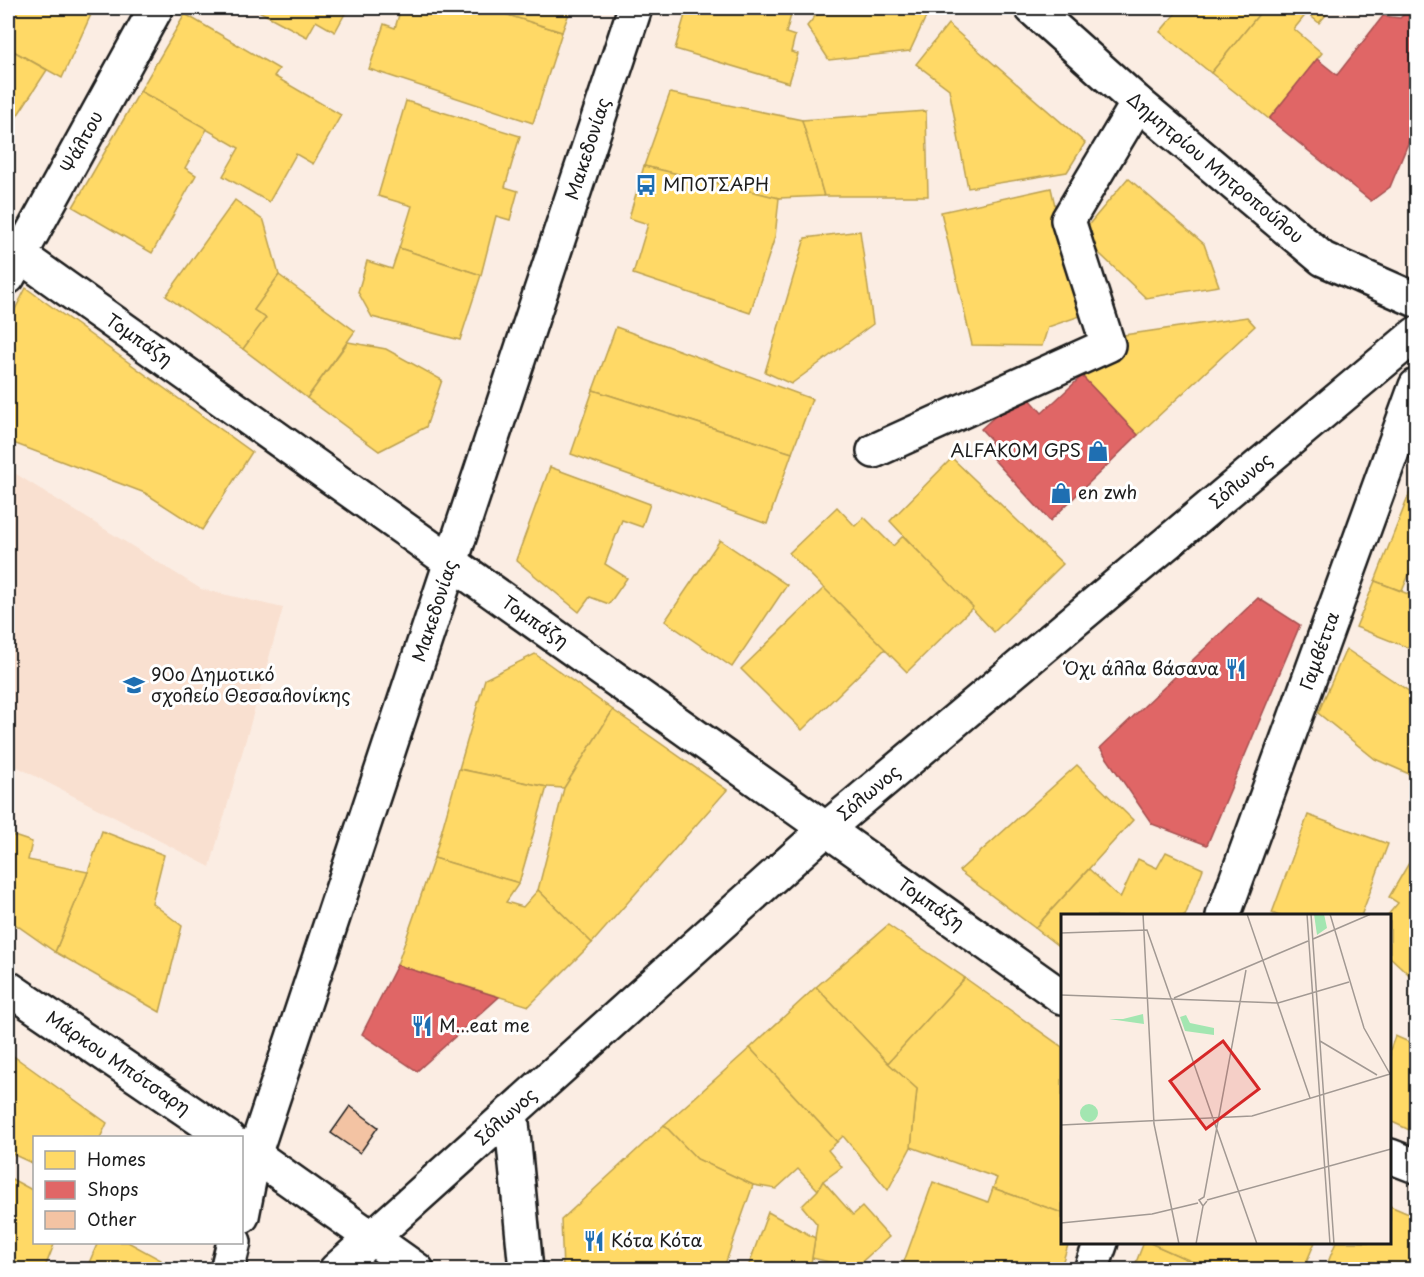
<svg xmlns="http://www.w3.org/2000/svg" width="1424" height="1277" font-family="'Playpen Sans',sans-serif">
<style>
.built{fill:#f9e0d0}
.homes{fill:#ffd966;stroke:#bba050;stroke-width:1.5}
.shops{fill:#e06666;stroke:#a55050;stroke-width:1.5}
.building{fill:#f3c3a3;stroke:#1c1c1c;stroke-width:1.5}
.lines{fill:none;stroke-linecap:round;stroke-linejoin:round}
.street-casing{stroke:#1c1c1c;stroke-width:38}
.secondary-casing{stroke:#1c1c1c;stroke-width:38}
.street{stroke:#fff;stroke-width:33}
.secondary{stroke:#fff;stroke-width:33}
.labels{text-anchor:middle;stroke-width:6;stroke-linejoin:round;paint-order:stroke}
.street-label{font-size:18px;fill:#1c1c1c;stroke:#fff}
.poi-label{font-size:18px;fill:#1c1c1c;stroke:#fff;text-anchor:start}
.inset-road{fill:none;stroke:#a29993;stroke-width:1.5}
.view{fill:#d62828;fill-opacity:0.15;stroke:#d62828;stroke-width:3}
.inset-edge{fill:none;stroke:#1c1c1c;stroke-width:3}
</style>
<rect width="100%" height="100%" fill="#fbede3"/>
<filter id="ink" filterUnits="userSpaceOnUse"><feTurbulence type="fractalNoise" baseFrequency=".0167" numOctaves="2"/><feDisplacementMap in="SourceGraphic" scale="12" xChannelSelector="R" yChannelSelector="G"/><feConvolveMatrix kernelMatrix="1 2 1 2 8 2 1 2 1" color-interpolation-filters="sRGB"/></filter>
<g filter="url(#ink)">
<polygon class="built" points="8,469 201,589 283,608 210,867 8,762"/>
<g class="homes">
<polygon points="8,8 94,8 62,78 8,48"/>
<polygon points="253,8 348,8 335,32 316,21 307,37"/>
<polygon points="401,8 486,8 562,32 533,123 369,69 384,24 395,28"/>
<polygon points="486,8 571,8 562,32"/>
<polygon points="687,8 793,8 786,33 795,36 791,52 798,54 789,83 675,49"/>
<polygon points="822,8 930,8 910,51 829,60 807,26"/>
<polygon points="1180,8 1264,8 1211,73 1160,32"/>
<polygon points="1264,8 1301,8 1307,13 1294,29 1322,53 1269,119 1211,73"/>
<polygon points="1301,8 1332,8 1319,23"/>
<polygon points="185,14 279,69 274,76 341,115 313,164 296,154 269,202 223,176 239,148 140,91"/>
<polygon points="948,24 1085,143 1067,172 968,188 949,89 916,64"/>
<polygon points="8,48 47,70 8,130"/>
<polygon points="140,91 207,129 185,168 196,175 152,253 73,207"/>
<polygon points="670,93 802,120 824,196 779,198 644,166"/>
<polygon points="406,101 520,136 505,187 518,191 510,220 496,216 481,275 399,248 412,206 378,196"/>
<polygon points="926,111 928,196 824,196 802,120"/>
<polygon points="644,166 779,198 775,237 750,313 633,274 648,224 629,218"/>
<polygon points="1128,178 1204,244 1219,286 1146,298 1080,235"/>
<polygon points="1051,188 1080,316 1048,327 1042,346 972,345 941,212"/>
<polygon points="235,200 264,221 279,275 254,310 266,318 243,349 166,296"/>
<polygon points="860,231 873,324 791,384 765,372 805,238"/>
<polygon points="399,248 481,275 460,340 372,317 358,292 367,261 392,269"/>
<polygon points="279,275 355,331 307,398 243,349 266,318 254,310"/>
<polygon points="26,288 252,452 202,530 145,493 8,441 8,323"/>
<polygon points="1247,317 1255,326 1138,435 1082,376 1124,335"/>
<polygon points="616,327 812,399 792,453 593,390"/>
<polygon points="348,342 386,349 442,380 426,427 379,451 307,398"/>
<polygon points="593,390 792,453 767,524 571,454"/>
<polygon points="952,458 1063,564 994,632 890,521"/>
<polygon points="550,467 650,504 642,527 622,520 605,564 627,578 609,604 590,597 579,612 516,560"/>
<polygon points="1416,477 1416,573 1411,570 1402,591 1375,581"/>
<polygon points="837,507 855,526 864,517 893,546 903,536 973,607 907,672 789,553"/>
<polygon points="720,540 787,585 732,667 665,621"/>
<polygon points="1375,581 1416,597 1416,651 1356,627"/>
<polygon points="824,588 885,649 802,730 741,669"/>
<polygon points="1346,649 1416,696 1416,777 1375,759 1318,713"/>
<polygon points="535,654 613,710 564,788 547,787 459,769 485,679"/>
<polygon points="613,710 727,790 592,943 538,890 564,788"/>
<polygon points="1077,765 1133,820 1035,928 959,871"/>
<polygon points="459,769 547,787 519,883 434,858"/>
<polygon points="1308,815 1388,844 1361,916 1279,916 1272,913"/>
<polygon points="102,831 164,855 152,903 182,926 160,1012 55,952 88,872"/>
<polygon points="8,834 32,842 28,860 88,872 55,952 8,919"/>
<polygon points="1416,851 1416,981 1390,957 1390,916 1387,916 1398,903 1389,897"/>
<polygon points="1166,852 1203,869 1185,916 1062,916 1062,949 1035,928 1089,869 1120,898 1138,859 1157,868"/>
<polygon points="434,858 519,883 506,902 523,907 538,890 592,943 529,1006 397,965"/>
<polygon points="888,925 965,978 888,1063 816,987"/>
<polygon points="965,978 1062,1047 1062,1213 993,1188 997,1178 911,1147 917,1089 888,1063"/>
<polygon points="816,987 888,1063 917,1089 911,1147 888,1190 843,1136 837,1142 750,1048"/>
<polygon points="1395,1036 1416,1045 1416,1133 1390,1121 1390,1050"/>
<polygon points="750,1048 837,1142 828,1150 842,1167 823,1181 818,1190 798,1169 776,1189 753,1185 697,1159 664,1125"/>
<polygon points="12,1055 107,1123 100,1138 34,1138 34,1164 8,1152 8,1065"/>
<polygon points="664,1125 697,1159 753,1185 723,1270 563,1270 561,1220"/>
<polygon points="8,1177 34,1191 34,1242 55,1242 44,1270 16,1270 8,1266"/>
<polygon points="823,1181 853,1215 862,1207 889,1237 855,1268 812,1258 817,1224 802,1206 818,1190"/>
<polygon points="933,1182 988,1202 993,1188 1062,1213 1062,1242 1069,1242 1060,1270 901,1270"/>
<polygon points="1390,1206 1416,1217 1416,1270 1325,1270 1336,1242 1390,1242"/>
<polygon points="768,1212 815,1238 810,1270 747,1270"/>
<polygon points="98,1242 128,1242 161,1260 157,1270 86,1270"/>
<polygon points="1144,1242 1148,1242 1211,1270 1133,1270"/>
<polygon points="1148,1242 1315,1242 1303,1270 1211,1270"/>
</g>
<g class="shops">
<polygon points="1411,8 1416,9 1416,124 1390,187 1371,201 1269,119 1317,59 1337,75 1383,16 1400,18"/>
<polygon points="1082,376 1138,435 1050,521 984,449 992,441 981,429 1023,391 1042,413"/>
<polygon points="1258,598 1300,625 1207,845 1152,824 1100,748"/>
<polygon points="397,965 499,997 417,1071 362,1034"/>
</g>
<polygon class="building" points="350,1106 378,1127 360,1153 331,1133"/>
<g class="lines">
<defs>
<g id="street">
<polyline points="1032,8 1138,103 1323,259 1416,300"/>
<polyline points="8,247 1062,997"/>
<polyline points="8,277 156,8"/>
<polyline points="874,451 1108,345 1068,220 1138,103"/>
<polyline points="1223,916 1416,386"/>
<polyline points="1390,1156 1416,1166"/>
<polyline points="1091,1270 1101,1242"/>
</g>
<g id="secondary">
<polyline points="8,988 228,1138"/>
<polyline points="511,1112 526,1270"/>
<polyline points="242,1146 417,1270"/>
<polyline points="242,1216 254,1155 635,8"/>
<polyline points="227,1270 234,1242"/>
<polyline points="336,1270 826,829 1416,334"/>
</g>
</defs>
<use href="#street" class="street-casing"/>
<use href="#secondary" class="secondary-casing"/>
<use href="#street" class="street"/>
<use href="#secondary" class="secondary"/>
</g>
</g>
<defs>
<symbol id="bus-bare" viewBox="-9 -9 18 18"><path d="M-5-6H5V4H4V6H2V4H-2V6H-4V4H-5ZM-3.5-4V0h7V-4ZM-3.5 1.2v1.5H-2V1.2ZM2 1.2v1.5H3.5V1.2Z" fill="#1f6fb2" stroke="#fff" stroke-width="2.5" paint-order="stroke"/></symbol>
<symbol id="shop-bare" viewBox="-9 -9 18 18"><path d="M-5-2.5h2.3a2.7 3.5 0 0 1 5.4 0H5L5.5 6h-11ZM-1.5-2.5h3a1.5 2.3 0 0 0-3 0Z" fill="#1f6fb2" stroke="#fff" stroke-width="2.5" paint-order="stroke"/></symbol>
<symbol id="restaurant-bare" viewBox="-9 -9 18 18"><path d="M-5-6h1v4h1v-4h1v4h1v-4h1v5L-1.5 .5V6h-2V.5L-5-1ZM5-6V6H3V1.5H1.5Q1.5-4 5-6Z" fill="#1f6fb2" stroke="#fff" stroke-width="2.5" paint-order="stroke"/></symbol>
<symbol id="school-bare" viewBox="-9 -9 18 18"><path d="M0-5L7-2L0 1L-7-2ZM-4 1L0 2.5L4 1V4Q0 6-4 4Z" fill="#1f6fb2" stroke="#fff" stroke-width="2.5" paint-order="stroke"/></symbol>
</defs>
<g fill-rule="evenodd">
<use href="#bus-bare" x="631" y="170" width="30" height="30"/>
<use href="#shop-bare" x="1083" y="436" width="30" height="30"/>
<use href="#shop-bare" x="1046" y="478" width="30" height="30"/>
<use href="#restaurant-bare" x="1221" y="654" width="30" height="30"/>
<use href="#school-bare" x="119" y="670" width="30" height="30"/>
<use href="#restaurant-bare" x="407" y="1011" width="30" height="30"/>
<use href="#restaurant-bare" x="579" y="1226" width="30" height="30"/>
</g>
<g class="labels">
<g class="street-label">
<text transform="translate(82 142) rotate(-61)" y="6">Ψάλτου</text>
<text transform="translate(588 149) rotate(-72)" y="6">Μακεδονίας</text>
<text transform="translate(1215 168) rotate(40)" y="6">Δημητρίου Μητροπούλου</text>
<text transform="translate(139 340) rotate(35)" y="6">Τομπάζη</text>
<text transform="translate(1241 481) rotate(-40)" y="6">Σόλωνος</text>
<text transform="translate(435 611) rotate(-72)" y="6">Μακεδονίας</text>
<text transform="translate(535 622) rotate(35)" y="6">Τομπάζη</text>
<text transform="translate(1320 651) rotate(-70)" y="6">Γαμβέττα</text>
<text transform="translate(869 793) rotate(-40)" y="6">Σόλωνος</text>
<text transform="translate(931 904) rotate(35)" y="6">Τομπάζη</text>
<text transform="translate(118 1063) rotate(34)" y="6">Μάρκου Μπότσαρη</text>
<text transform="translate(506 1117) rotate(-42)" y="6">Σόλωνος</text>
</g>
<g class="poi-label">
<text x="663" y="191">ΜΠΟΤΣΑΡΗ</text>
<text x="1081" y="457" text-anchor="end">ALFAKOM GPS</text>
<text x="1078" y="499">en zwh</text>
<text x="1219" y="675" text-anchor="end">Όχι άλλα βάσανα</text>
<text x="151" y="681">90ο Δημοτικό<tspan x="151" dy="21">σχολείο Θεσσαλονίκης</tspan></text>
<text x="439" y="1032">M...eat me</text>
<text x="611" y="1247">Κότα Κότα</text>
</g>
</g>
<g transform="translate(1061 914)">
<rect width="330" height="330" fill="#fbede3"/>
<path d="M253,0h10l3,14 -10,7zM82,100l1,10 -35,-5h14zM125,101l4,8 24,5v7l-29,-4 -5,-14zM19 199a9 9 0 1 1 18 0a9 9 0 1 1-18 0Z" fill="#a3e6b1"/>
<path class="inset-road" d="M82,0l11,210 25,120M186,0l63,184M246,0l23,330M250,0l23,330M269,0l34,114 26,46M0,19l86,-3 110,314M252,25l58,-25M0,81l217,8 71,-21M113,84l134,-57M259,127l57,34M0,211l191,-9 138,-42M146,286l184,-51M142,292l-4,-6 5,-3 42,-227M0,309l91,-9 46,-11M135,330l7,-38 4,-5"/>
<path class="view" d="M162,127l36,48 -53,40 -36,-48z"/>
<rect width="330" height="330" class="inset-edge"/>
</g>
<rect width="1424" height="1277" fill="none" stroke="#fff" stroke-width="30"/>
<rect x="15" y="15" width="1394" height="1247" fill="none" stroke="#1c1c1c" stroke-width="2" filter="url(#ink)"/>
<rect x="33" y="1136" width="210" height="108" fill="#ffffff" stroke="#a4a4a4" stroke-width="1.5"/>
<rect x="45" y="1151" width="30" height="18" fill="#ffd966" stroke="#a4a4a4" stroke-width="1.5"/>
<text x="87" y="1166" font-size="18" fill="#1c1c1c">Homes</text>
<rect x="45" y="1181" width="30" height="18" fill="#e06666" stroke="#a4a4a4" stroke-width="1.5"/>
<text x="87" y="1196" font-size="18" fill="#1c1c1c">Shops</text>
<rect x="45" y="1211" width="30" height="18" fill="#f3c3a3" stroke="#a4a4a4" stroke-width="1.5"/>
<text x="87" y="1226" font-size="18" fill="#1c1c1c">Other</text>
</svg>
